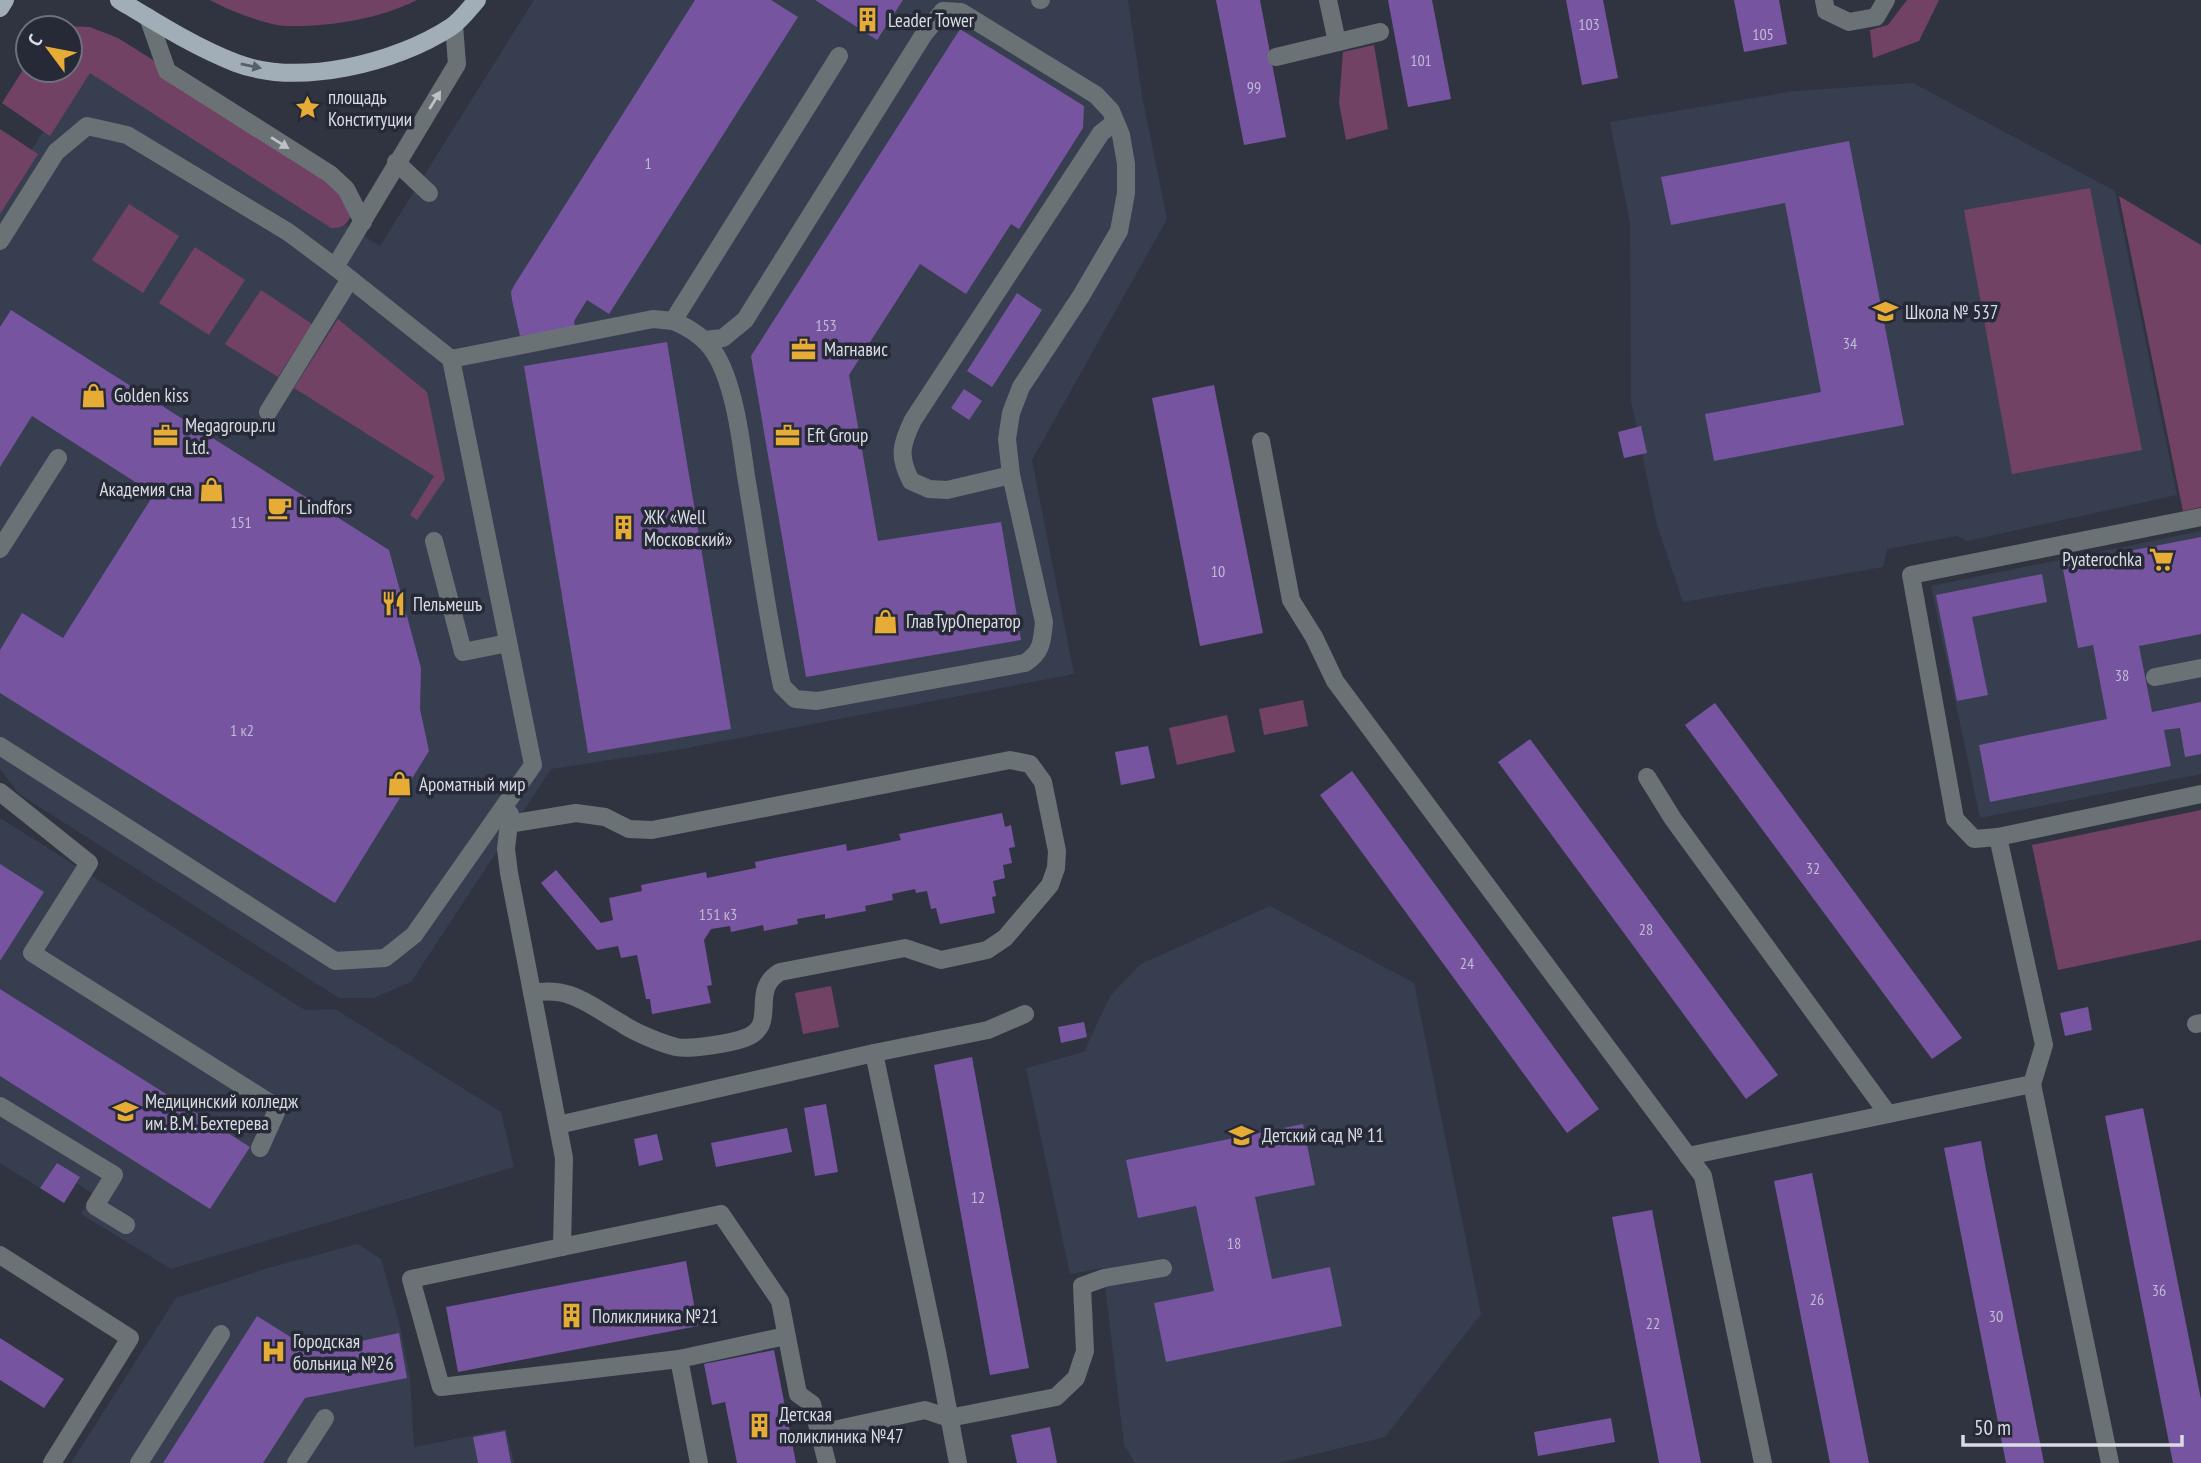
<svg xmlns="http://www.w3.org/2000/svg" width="2201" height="1463" font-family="'PT Sans Narrow',sans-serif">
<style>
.built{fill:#373e50}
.green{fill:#724265}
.building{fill:#7654a0}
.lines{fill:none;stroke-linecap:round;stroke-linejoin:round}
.minor{stroke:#6b7276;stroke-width:18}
.major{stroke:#a1aeb7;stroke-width:18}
.oneway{fill:#575f6a}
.oneway2{fill:#bec2c8}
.labels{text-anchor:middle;stroke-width:7;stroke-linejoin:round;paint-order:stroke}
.number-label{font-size:16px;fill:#c0bad3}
.poi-label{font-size:19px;fill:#d9dce4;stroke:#262a36;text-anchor:start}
</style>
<rect width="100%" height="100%" fill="#303440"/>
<g class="built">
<polygon points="534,0 1128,0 1142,96 1167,219 1032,460 1074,674 682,749 551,769 411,982 374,998 339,998 19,794 0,769 0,200 87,62 380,246"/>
<polygon points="1913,83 2115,191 2177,495 1967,541 1957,536 1887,549 1883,567 1683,602 1657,525 1631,401 1630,222 1610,122 1795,91"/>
<polygon points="2201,531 2201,774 1980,818 1931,586"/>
<polygon points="0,818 305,1010 335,1009 501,1112 514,1167 171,1269 81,1214 93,1194 77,1183 80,1177 57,1163 40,1188 0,1163"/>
<polygon points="1270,906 1414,983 1481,1314 1385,1437 1279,1463 1135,1463 1124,1445 1103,1268 1070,1274 1026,1068 1084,1052 1110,996 1141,964"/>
<polygon points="358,1244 381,1259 400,1326 410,1378 414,1447 506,1429 514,1463 71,1463 176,1298 268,1268"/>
</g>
<g class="green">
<path d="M210,0h207c-38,19 -88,27 -131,26 -21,-1 -58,-16 -76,-26z"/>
<polygon points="1907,0 1939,0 1919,41 1873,58 1870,30 1888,25"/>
<path d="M68,26l22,1 28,11 223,140 12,34c-5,11 -10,17 -22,16l-241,-155 -40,63 -48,-33 26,-41v8h42v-42h-10z"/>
<polygon points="1374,45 1388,129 1346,140 1339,103 1343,52"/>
<polygon points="0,129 38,154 0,214"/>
<polygon points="2090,188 2142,450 2012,474 1964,210"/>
<polygon points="2119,196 2201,245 2201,507 2183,511"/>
<polygon points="129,204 179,236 143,293 92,260"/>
<polygon points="195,247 245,280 209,335 159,303"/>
<polygon points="261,290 312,324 278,377 225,344"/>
<polygon points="338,319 427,392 445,479 417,520 410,515 434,476 294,388"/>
<polygon points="1303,700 1308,726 1264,735 1259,709"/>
<polygon points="1227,715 1235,752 1177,765 1169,728"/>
<polygon points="2201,810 2201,940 2058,970 2032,845"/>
<polygon points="831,986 839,1027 803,1034 795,993"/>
</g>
<g class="building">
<polygon points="695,0 771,0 798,17 609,314 587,300 574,321 575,328 520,336 512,300 511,292 515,284"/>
<polygon points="815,0 903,0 877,40"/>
<polygon points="1216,0 1260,0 1286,137 1244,145"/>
<polygon points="1388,0 1432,0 1451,99 1408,107"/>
<polygon points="1566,0 1603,0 1618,78 1582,85"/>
<polygon points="1734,0 1779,0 1787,44 1744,52"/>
<polygon points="960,29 1084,106 1083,128 1019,229 1011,224 966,294 920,264 849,375 878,541 1001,522 1021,640 806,677 751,356"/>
<polygon points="1849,141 1904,425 1714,461 1705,414 1821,392 1785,203 1671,225 1661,177"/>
<polygon points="1017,293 1042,310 992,387 967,371"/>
<polygon points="11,310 389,550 421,668 420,709 429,751 335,903 0,693 0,650 22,613 63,638 154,494 32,416 0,467 0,327"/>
<polygon points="667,342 731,729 588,753 524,366"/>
<polygon points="1214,385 1263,633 1200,646 1152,398"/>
<polygon points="964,389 982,401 969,420 951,408"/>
<polygon points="1641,426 1647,453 1624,458 1618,432"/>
<polygon points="2201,537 2201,634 2139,646 2152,712 2201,702 2201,754 2185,757 2180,728 2164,730 2171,766 1990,802 1979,745 2107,719 2093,645 2078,648 2062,564"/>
<polygon points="2042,574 2047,602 1972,617 1988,695 1957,701 1936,595"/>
<polygon points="1715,703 1962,1038 1932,1059 1685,725"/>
<polygon points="1530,739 1778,1075 1746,1099 1498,762"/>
<polygon points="1148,746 1155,778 1121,785 1115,752"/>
<polygon points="1352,771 1599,1109 1567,1133 1320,795"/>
<polygon points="1002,813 1005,827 1011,825 1015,847 1009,848 1012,863 1003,865 1005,878 993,881 996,896 992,897 995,913 940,924 936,908 931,909 927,891 916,893 915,889 892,894 893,900 865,906 866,911 825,919 825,914 797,919 798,924 764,931 763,925 731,932 730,926 711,929 704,940 712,985 707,986 711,1003 652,1014 650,999 646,999 637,955 621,958 618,946 597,950 541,883 556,870 601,923 613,920 609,898 642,891 641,885 706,872 707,878 756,868 755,862 846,844 847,851 877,845 901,840 899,834"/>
<polygon points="0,864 44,892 0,961"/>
<polygon points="0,989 250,1147 210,1209 0,1076"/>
<polygon points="2088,1007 2092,1030 2065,1036 2060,1013"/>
<polygon points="1084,1022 1087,1037 1061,1043 1058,1027"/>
<polygon points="972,1057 1029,1368 990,1375 934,1065"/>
<polygon points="826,1104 838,1172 815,1176 804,1108"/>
<polygon points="2143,1108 2201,1399 2201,1463 2173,1463 2105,1116"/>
<polygon points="1303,1124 1315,1185 1255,1197 1272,1279 1330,1267 1342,1326 1166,1362 1154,1303 1214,1291 1196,1206 1138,1218 1126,1160"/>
<polygon points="787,1128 792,1152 716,1167 711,1143"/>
<polygon points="657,1134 663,1160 639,1166 634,1139"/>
<polygon points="1981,1141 1986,1170 2044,1463 2006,1463 1944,1148"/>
<polygon points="57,1163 80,1177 64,1203 40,1188"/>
<polygon points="1812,1173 1869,1463 1830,1463 1774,1181"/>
<polygon points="1652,1210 1679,1352 1701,1463 1659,1463 1612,1217"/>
<polygon points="686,1261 698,1326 458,1372 446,1307"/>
<polygon points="257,1316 313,1351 399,1333 407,1378 305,1398 263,1463 163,1463"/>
<polygon points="0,1338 64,1379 44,1408 0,1380"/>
<polygon points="774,1350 796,1463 737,1463 725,1402 712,1405 704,1364"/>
<polygon points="1611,1418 1615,1442 1538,1456 1534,1432"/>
<polygon points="1050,1427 1057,1463 1017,1463 1011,1435"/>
<polygon points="505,1431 511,1463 478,1463 473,1437"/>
</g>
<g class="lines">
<g class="minor">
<polyline points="1040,0 1041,0"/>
<polyline points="1328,0 1337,42"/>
<polyline points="1824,0 1826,11 1849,22 1876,17 1886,0"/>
<polyline points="148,17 167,71 330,174 346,189 363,222"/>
<polyline points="1276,57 1380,32"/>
<polyline points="396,162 429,193"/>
<polyline points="0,241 56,152 87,126 127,135 288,232 335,267"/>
<path d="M673,321c17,7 31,16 41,31 20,30 27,88 32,124 12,70 21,141 36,210l13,13 22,2 208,-38c17,-11 17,-21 19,-41l-33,-147 -4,-36 4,-26 10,-26 60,-91 38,-65 7,-38v-29l-5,-29 -10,-24 -15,-16 -135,-83 -18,-1 -19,23 -179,286 -22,18 -19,2"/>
<polyline points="451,359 653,319 673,321 839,56"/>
<polyline points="268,412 350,279"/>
<polyline points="1261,441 1291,600 1314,637 1335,681 1688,1156 2032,1084 2044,1045 1998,837 2201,794"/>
<path d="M1011,475l-64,15 -18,-1 -18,-8c-13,-25 -10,-36 2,-61l188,-287 14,-11"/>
<polyline points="434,541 463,652 508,643"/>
<polyline points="0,549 58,458"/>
<polyline points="2155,677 2201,668"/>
<polyline points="0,746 335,961 385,958 414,935 533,765 451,359 335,267 457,64 454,25"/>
<polyline points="1647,777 1673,819 1888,1114"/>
<polyline points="0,792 89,863 32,953 278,1108 260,1148"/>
<polyline points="510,814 506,849 509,873 564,1158 562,1247 721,1214 780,1301 798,1394 812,1404 827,1463"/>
<path d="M508,824l68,-11 29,4 24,12 23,1 358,-70 20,4 13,18 14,69 -1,17 -6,17 -45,53 -18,12 -46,10 -36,-12 -125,24c-32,19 0,53 -35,66 -14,5 -55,12 -69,9 -16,-4 -42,-15 -55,-24 -32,-18 -50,-37 -89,-30"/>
<polyline points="1998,837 1974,839 1955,819 1911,575 2201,517"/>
<polyline points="2196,1024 2201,1023"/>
<polyline points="2032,1084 2110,1463"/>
<polyline points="0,1106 114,1175 95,1206 126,1225"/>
<polyline points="558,1125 874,1053"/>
<polyline points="1688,1156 1703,1176 1763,1463"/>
<polyline points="562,1247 411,1279 441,1387 679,1359 786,1336"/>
<polyline points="0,1255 130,1338 52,1463"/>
<polyline points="679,1359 699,1463"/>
<polyline points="820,1433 925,1410 949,1418 1056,1397 1076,1378 1085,1351 1082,1286 1104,1278 1163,1268"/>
<polyline points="139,1463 221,1334"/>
<polyline points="296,1463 325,1418"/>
<polyline points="958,1463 937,1352 874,1053 988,1030 1025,1014"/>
</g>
<g class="major">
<path d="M119,0c38,23 76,47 117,63 64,24 160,0 215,-36 10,-7 18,-18 26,-27"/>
<polyline points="0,8 5,0"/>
</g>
</g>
<defs><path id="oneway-solid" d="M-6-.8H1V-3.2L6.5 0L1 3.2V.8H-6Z" transform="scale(1.75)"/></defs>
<use class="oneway" href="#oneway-solid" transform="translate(251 66) rotate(12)"/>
<g class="oneway2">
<use href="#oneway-solid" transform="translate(435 100) rotate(-58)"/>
<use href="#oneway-solid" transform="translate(280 143) rotate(32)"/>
</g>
<defs>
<symbol id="building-bare" viewBox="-9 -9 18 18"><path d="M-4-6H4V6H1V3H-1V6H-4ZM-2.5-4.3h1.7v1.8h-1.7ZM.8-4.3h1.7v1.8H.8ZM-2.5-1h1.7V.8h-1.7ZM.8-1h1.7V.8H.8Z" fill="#e6ac36" stroke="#262a36" stroke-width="2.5" paint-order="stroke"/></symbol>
<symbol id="sight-bare" viewBox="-9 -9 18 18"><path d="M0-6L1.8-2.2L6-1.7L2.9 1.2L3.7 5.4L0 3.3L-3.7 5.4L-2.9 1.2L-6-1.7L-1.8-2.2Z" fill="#e6ac36" stroke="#262a36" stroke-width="2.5" paint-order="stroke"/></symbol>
<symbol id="school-bare" viewBox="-9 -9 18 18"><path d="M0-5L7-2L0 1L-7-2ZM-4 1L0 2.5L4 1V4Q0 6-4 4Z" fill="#e6ac36" stroke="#262a36" stroke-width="2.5" paint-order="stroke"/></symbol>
<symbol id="office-bare" viewBox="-9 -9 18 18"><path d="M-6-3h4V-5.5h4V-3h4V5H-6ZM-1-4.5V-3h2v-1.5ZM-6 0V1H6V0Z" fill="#e6ac36" stroke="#262a36" stroke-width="2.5" paint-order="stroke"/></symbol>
<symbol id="shop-bare" viewBox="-9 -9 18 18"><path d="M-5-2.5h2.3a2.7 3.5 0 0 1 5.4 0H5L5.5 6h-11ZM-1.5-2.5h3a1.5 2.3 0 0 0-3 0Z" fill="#e6ac36" stroke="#262a36" stroke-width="2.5" paint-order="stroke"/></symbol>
<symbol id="cafe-bare" viewBox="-9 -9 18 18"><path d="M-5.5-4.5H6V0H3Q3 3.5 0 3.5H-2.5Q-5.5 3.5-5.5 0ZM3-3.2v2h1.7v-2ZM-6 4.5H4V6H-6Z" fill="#e6ac36" stroke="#262a36" stroke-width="2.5" paint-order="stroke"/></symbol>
<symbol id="supermarket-bare" viewBox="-9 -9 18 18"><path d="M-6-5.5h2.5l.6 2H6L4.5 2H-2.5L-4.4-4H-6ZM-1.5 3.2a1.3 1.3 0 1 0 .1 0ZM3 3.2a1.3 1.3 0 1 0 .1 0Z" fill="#e6ac36" stroke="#262a36" stroke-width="2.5" paint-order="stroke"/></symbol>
<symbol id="restaurant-bare" viewBox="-9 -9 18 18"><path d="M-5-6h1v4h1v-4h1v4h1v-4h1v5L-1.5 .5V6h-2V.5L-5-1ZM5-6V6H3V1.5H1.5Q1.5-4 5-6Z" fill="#e6ac36" stroke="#262a36" stroke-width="2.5" paint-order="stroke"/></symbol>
<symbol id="university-bare" viewBox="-9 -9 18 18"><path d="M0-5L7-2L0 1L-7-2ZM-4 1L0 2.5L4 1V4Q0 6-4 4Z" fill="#e6ac36" stroke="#262a36" stroke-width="2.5" paint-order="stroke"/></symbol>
<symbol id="hospital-bare" viewBox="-9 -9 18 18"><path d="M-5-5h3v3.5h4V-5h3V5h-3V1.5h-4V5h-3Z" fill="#e6ac36" stroke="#262a36" stroke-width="2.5" paint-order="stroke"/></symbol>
</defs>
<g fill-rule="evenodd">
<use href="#building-bare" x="850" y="2" width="35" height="35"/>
<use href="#sight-bare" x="290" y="90" width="35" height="35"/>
<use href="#school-bare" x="1868" y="294" width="35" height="35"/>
<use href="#office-bare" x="786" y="332" width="35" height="35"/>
<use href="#shop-bare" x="76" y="378" width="35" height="35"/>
<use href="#office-bare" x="770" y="418" width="35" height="35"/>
<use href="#office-bare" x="148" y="418" width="35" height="35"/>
<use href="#shop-bare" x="194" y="472" width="35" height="35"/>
<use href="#cafe-bare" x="262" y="490" width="35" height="35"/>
<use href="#building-bare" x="606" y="510" width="35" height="35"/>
<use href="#supermarket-bare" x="2144" y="542" width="35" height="35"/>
<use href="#restaurant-bare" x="376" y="586" width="35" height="35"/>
<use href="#shop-bare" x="868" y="604" width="35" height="35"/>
<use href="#shop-bare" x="382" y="766" width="35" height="35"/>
<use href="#university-bare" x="108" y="1094" width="35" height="35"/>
<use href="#school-bare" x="1224" y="1118" width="35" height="35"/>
<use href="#building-bare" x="554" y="1298" width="35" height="35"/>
<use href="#hospital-bare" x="256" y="1334" width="35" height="35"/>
<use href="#building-bare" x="742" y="1408" width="35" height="35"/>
</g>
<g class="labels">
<g class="number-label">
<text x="1589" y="30">103</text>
<text x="1763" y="40">105</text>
<text x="1421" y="66">101</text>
<text x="1254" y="93">99</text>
<text x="648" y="169">1</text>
<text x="826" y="331">153</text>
<text x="1850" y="349">34</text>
<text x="241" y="528">151</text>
<text x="1218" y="577">10</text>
<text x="2122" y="681">38</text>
<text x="242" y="736">1 к2</text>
<text x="1813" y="874">32</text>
<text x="718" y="920">151 к3</text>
<text x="1646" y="935">28</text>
<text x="1467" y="969">24</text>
<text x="978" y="1203">12</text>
<text x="1234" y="1249">18</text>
<text x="2159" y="1296">36</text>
<text x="1817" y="1305">26</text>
<text x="1996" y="1322">30</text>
<text x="1653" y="1329">22</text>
</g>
<g class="poi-label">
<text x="888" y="27">Leader Tower</text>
<text x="328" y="104">площадь<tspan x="328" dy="22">Конституции</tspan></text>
<text x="1905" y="319">Школа № 537</text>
<text x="824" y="356">Магнавис</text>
<text x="114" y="402">Golden kiss</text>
<text x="185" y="432">Megagroup.ru<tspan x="185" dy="22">Ltd.</tspan></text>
<text x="807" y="442">Eft Group</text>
<text x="192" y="496" text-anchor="end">Академия сна</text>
<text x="299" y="514">Lindfors</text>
<text x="644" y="524">ЖК «Well<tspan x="644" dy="22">Московский»</tspan></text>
<text x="2142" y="566" text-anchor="end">Pyaterochka</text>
<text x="413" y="611">Пельмешъ</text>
<text x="906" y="628">ГлавТурОператор</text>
<text x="419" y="791">Ароматный мир</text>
<text x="145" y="1108">Медицинский колледж<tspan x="145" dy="22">им. В.М. Бехтерева</tspan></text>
<text x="1262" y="1142">Детский сад № 11</text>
<text x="592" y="1323">Поликлиника №21</text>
<text x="293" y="1348">Городская<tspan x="293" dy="22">больница №26</tspan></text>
<text x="779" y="1421">Детская<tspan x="779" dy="22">поликлиника №47</tspan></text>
</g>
</g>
<g transform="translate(49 49) rotate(302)"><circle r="33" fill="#262a36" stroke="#6e717c" stroke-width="2"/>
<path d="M0-5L12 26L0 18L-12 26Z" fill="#e6ac36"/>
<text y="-10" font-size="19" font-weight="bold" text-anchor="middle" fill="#d9dce4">С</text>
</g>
<path d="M1963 1435v10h219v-10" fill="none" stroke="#d9dce4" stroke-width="3.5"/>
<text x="1974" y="1435" font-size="21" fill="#d9dce4" stroke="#262a36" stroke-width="5" paint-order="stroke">50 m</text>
</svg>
